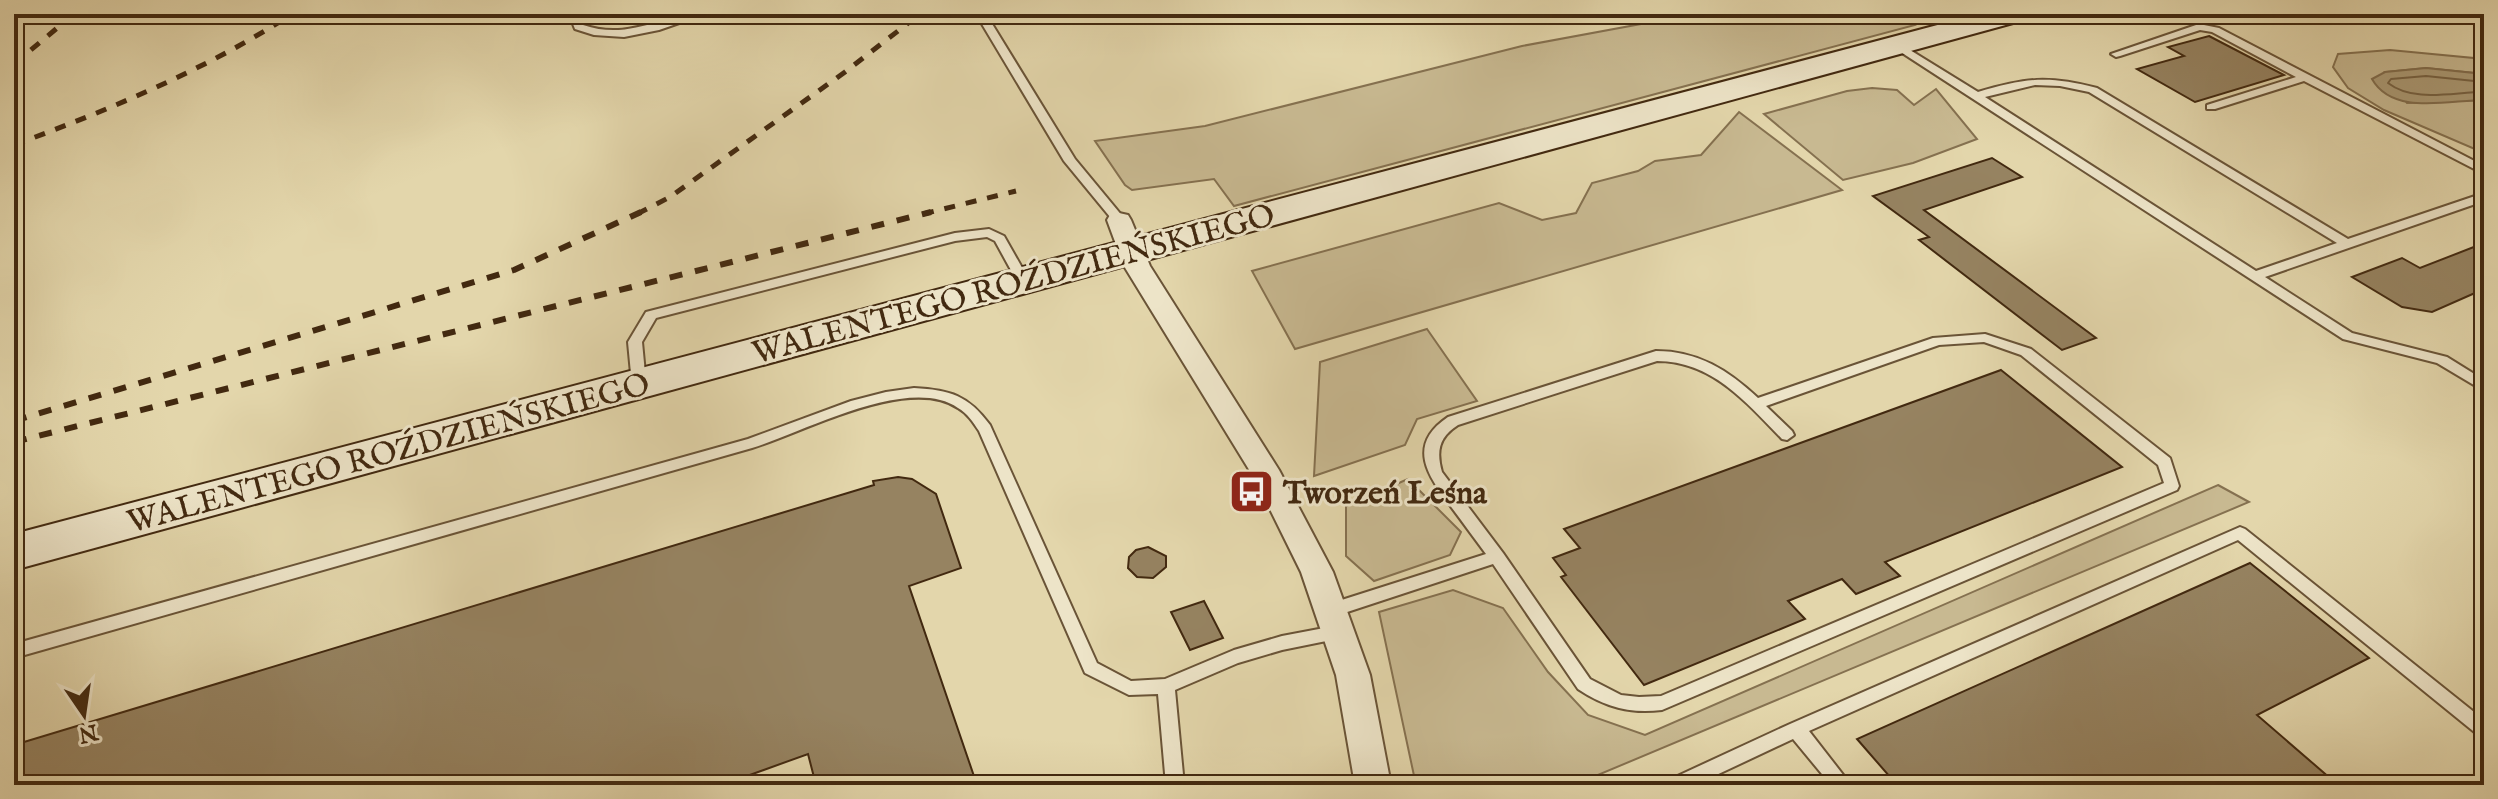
<svg xmlns="http://www.w3.org/2000/svg" width="2498" height="799" font-family="'IM FELL English',serif">
<style>
.green{fill:#c8b991;stroke:#857150;stroke-width:2}
.water{fill:#ac9b76;stroke:#826d4d;stroke-width:2}
.lines{fill:none;stroke-linecap:round;stroke-linejoin:round}
.shore{stroke:#776243;stroke-width:2}
.building{fill:#968361;stroke:#422910;stroke-width:2}
.lane-casing{stroke:#6a5437;stroke-width:4}
.street-casing{stroke:#6a5437;stroke-width:4}
.secondary-casing{stroke:#422910;stroke-width:4}
.path{stroke:#422910;stroke-width:3;stroke-dasharray:2 3;stroke-linecap:butt}
.lane{fill:#ede4c8;fill-rule:evenodd}
.street{fill:#ede4c8;fill-rule:evenodd}
.secondary{fill:#ede4c8;fill-rule:evenodd}
.rail-far1{stroke:#422910;stroke-width:5;stroke-dasharray:11 11;stroke-linecap:butt}
.rail{stroke:#422910;stroke-width:6;stroke-dasharray:13 13;stroke-linecap:butt}
.labels{text-anchor:middle;stroke-width:6;stroke-linejoin:round;paint-order:stroke}
.street-label{font-size:32px;fill:#422910;stroke:#ede4c8}
.poi-label{font-size:32px;font-weight:bold;fill:#422910;stroke:#ede4c8;text-anchor:start}
</style>
<rect width="100%" height="100%" fill="#e3d6ab"/>
<filter id="stains"><feTurbulence type="fractalNoise" baseFrequency=".0025" numOctaves="4"/><feColorMatrix values="0 0 0 0 .2 0 0 0 0 .09 0 0 0 0 .02 0 0 0 .5 -.17"/></filter>
<radialGradient id="worn" r=".72"><stop offset=".6" stop-color="#630" stop-opacity="0"/><stop offset="1" stop-color="#630" stop-opacity=".3"/></radialGradient>
<g class="green">
<polygon points="1695,14 1906,14 1915,25 1234,206 1214,179 1132,190 1125,185 1095,141 1205,126 1522,46"/>
<polygon points="2390,50 2484,59 2484,74 2426,68 2385,72 2407,103 2484,100 2484,153 2384,110 2348,88 2333,67 2338,54"/>
<polygon points="1872,88 1897,90 1914,105 1936,89 1977,139 1913,163 1843,180 1764,114 1847,91"/>
<polygon points="1739,112 1842,190 1295,349 1252,271 1499,203 1542,220 1576,213 1592,183 1638,171 1655,161 1701,155"/>
<polygon points="1427,329 1477,401 1417,419 1405,445 1314,476 1320,362"/>
<polygon points="1408,479 1461,532 1450,555 1374,581 1346,556 1346,506"/>
<polygon points="2218,485 2249,502 1574,785 1416,785 1379,612 1453,590 1503,608 1548,672 1588,715 1645,735"/>
</g>
<path class="water" d="M2426,68l58,6v26c-35,0 -91,16 -112,-21l13,-7z"/>
<g class="lines">
<path class="shore" d="M2484,82l-58,-6 -35,3 -3,4c26,20 65,9 96,9"/>
</g>
<g class="building">
<polygon points="2209,36 2284,75 2195,102 2137,69 2184,56 2168,47"/>
<polygon points="1992,158 2022,177 1924,210 2096,338 2062,350 1919,240 1929,237 1873,196"/>
<polygon points="2484,243 2484,289 2432,312 2402,307 2352,277 2402,258 2420,268"/>
<polygon points="2001,370 2122,467 1885,562 1900,576 1856,594 1842,579 1788,601 1805,619 1644,685 1561,577 1566,575 1553,558 1580,548 1564,529"/>
<polygon points="898,477 912,479 936,494 961,568 909,586 977,785 816,785 808,754 722,785 14,785 14,745 874,485 873,481"/>
<polygon points="1148,547 1166,556 1166,567 1153,578 1137,577 1128,568 1129,557 1136,550"/>
<polygon points="2250,563 2369,658 2257,715 2338,785 1897,785 1857,739"/>
<polygon points="1204,601 1223,638 1190,650 1171,612"/>
</g>
<g class="lines">
<defs>
<g id="lane">
<path d="M569,14h10l4,11c47,16 78,-11 122,-11l-46,16 -35,7 -30,-2 -19,-6z"/>
<polygon points="976,14 986,14 1075,159 1123,217 1125,220 1123,223 1115,223 1064,161"/>
<polygon points="1928,14 1940,14 1963,29 1954,31"/>
<polygon points="2199,24 2219,28 2484,166 2484,174 2304,81 2215,109 2207,109 2207,105 2296,77 2212,32 2200,30 2120,56 2116,57 2111,54"/>
<path d="M1897,42l81,50c47,-14 70,-17 119,-4l251,151 136,-46v8l-219,76 87,56 95,24 37,23v11l-47,-28 -94,-24 -450,-292 -1,-2zM2035,85l25,1 29,6 248,151 -81,28 -271,-174z"/>
<polygon points="989,229 1004,236 1029,280 1028,283 1018,283 995,241 987,237 955,241 656,318 642,342 646,384 639,389 632,384 628,342 646,312 955,233"/>
<path d="M1985,334l46,15 139,109 9,28 -2,4 -515,220c-32,4 -57,-3 -84,-21l-85,-125 -161,53 -6,-2 -2,-5 2,-5 160,-51c-11,-15 -22,-30 -34,-46 -23,-31 -47,-62 -4,-91l208,-66c42,0 72,19 102,47l175,-60zM1984,342l37,13 137,110 6,18 -503,213 -22,1 -18,-2 -31,-16 -87,-126 -61,-81c-6,-21 -3,-35 16,-47l199,-64c55,0 89,41 125,78l5,1 7,-5 -2,-4 -26,-25 173,-61z"/>
<path d="M914,388c36,2 54,7 76,37l107,238 34,18 34,-2 69,-29 48,-14 58,-11 6,2 2,5 -2,5 -64,13 -44,13 -63,27 9,95h-18l-8,-91 -29,1 -44,-22 -106,-242c-6,-9 -12,-18 -21,-23 -49,-34 -156,25 -206,40l-738,210v-14l734,-205 103,-38 35,-9z"/>
<polygon points="2240,527 2245,529 2484,720 2484,738 2478,735 2238,540 1809,731 1851,785 1831,785 1793,739 1695,785 1668,785 1671,779 1790,724"/>
</g>
<polygon id="street" points="1119,213 1128,215 1131,220 1150,266 1279,470 1333,572 1370,675 1391,785 1355,785 1336,675 1301,572 1256,481 1124,266 1107,220 1110,215"/>
<polygon id="secondary" points="1979,14 2028,14 2024,20 14,570 14,534"/>
</defs>
<use href="#lane" class="lane-casing"/>
<use href="#street" class="street-casing"/>
<use href="#secondary" class="secondary-casing"/>
<polyline class="path" points="2037,19 2054,14"/>
<use href="#lane" class="lane"/>
<use href="#street" class="street"/>
<use href="#secondary" class="secondary"/>
<g class="rail-far1">
<polyline points="14,64 74,14"/>
<path d="M14,145c97,-36 191,-75 278,-131"/>
<polyline points="637,214 670,197 845,72 920,14"/>
<polyline points="923,214 1016,191"/>
</g>
<g class="rail">
<polyline points="14,421 514,270 641,212"/>
<polyline points="14,442 931,212"/>
</g>
</g>
<defs>
<symbol id="bus-square" viewBox="-11 -11 22 22"><rect x="-9" y="-9" width="18" height="18" rx="4" fill="#8f2418" stroke="#ede4c8"/><path d="M-5-6H5V4H4V6H2V4H-2V6H-4V4H-5ZM-3.5-4V0h7V-4ZM-3.5 1.2v1.5H-2V1.2ZM2 1.2v1.5H3.5V1.2Z" fill="#fff"/></symbol>
</defs>
<g fill-rule="evenodd">
<use href="#bus-square" x="1226" y="466" width="51" height="51"/>
</g>
<g class="labels">
<g class="street-label">
<text transform="translate(1013 283) rotate(-15)" y="11">WALENTEGO ROŹDZIEŃSKIEGO</text>
<text transform="translate(388 452) rotate(-15)" y="11">WALENTEGO ROŹDZIEŃSKIEGO</text>
</g>
<g class="poi-label">
<text x="1283" y="503">Tworzeń Leśna</text>
</g>
</g>
<rect width="2498" height="799" fill="none" stroke="#e3d6ab" stroke-width="48"/>
<rect x="16" y="16" width="2466" height="767" fill="none" stroke="#422910" stroke-width="4"/>
<rect x="24" y="24" width="2450" height="751" fill="none" stroke="#422910" stroke-width="2"/>
<g transform="translate(84 715) rotate(167)" stroke="#ede4c8" stroke-width="6" paint-order="stroke">
<path d="M0-6L14 30L0 20L-14 30Z" fill="#422910"/>
<text y="-12" font-size="22" font-weight="bold" text-anchor="middle" fill="#422910">N</text>
</g>
<rect width="100%" height="100%" filter="url(#stains)"/>
<rect width="100%" height="100%" fill="url(#worn)"/>
</svg>
